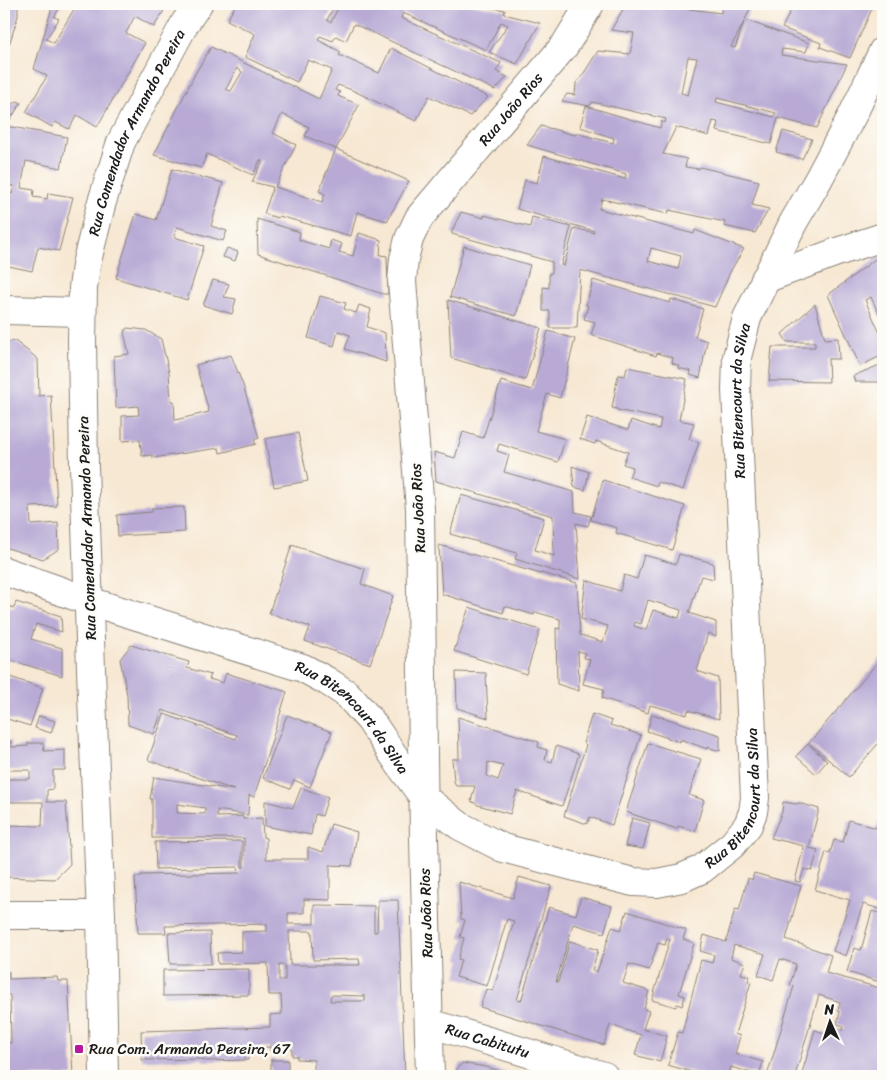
<svg xmlns="http://www.w3.org/2000/svg" width="887" height="1080" font-family="Sriracha,sans-serif">
<style>
.lines{fill:none;stroke-linecap:round;stroke-linejoin:round}
.stream{stroke:#6dc0e9;stroke-width:11}
.building{fill:#b8aad5;fill-rule:evenodd}
.minor-casing{stroke:#8a8278;stroke-width:30}
.minor{stroke:#fff;stroke-width:28}
.poi-dot{fill:#b5179e;stroke:#fdfcf7;stroke-width:2}
.labels{text-anchor:middle;stroke-width:5;stroke-linejoin:round;paint-order:stroke}
.street-label{font-size:15px;fill:#1c1c1c;stroke:#fdfcf7}
.poi-label{font-size:15px;fill:#1c1c1c;stroke:#fdfcf7;text-anchor:start}
</style>
<rect width="100%" height="100%" fill="#fdfcf7"/>
<filter id="ink" filterUnits="userSpaceOnUse"><feTurbulence type="fractalNoise" baseFrequency=".02" numOctaves="2"/><feDisplacementMap in="SourceGraphic" scale="10" xChannelSelector="R" yChannelSelector="G"/><feConvolveMatrix kernelMatrix="1 2 1 2 8 2 1 2 1" color-interpolation-filters="sRGB"/></filter>
<filter id="wash" filterUnits="userSpaceOnUse"><feTurbulence type="fractalNoise" baseFrequency=".0096" numOctaves="4" result="noise"/><feDisplacementMap in="SourceGraphic" scale="20" xChannelSelector="R" yChannelSelector="G"/><feGaussianBlur stdDeviation="1.12" result="paint"/><feColorMatrix in="noise" values="0 0 0 0 0 0 0 0 0 0 0 0 0 0 0 0 0 1.4 0 .05"/><feComposite in="paint" operator="in"/></filter>
<g filter="url(#wash)">
<rect width="100%" height="100%" fill="#f7e8d3"/>
<g class="lines">
<polyline class="stream" points="4,32 6,4"/>
</g>
<g id="blocks">
<g class="building">
<polygon points="53,4 62,4 54,17 59,19 46,39 54,43 77,4 168,4 154,27 135,16 126,33 145,43 97,127 77,115 69,129 55,122 52,127 26,112 47,76 34,69"/>
<path d="M236,4h99l-8,16 4,2 9,-18h29l10,4 2,-4 11,4 2,-4h77l34,6 -1,4 36,9 -23,41 -28,-12 19,-27 -7,-3 -15,28 -83,-37 -2,5 100,45 -5,8 11,6 -12,13 -141,-66 -8,17 -10,-5 -3,5 -13,-5 -2,4 23,12 -2,3 40,18 12,-25 97,49 -18,19 -41,-20 -13,25 -64,-31 -14,-5 -3,5 5,2 -2,4 21,9 -23,44 -31,-13 4,-9 -27,-13 -9,19 23,12 -21,42 47,15 3,-8 -6,-3 17,-42 73,32 -22,40 -30,-9 -6,24 -72,-20 -1,2 -14,-4 9,-27 -21,-5 10,-21 -2,-1 -7,15 -46,-21 -6,14 -47,-13 41,-81 16,-27 108,52 13,-29 -24,-10 -11,22 -52,-25 10,-23 -28,-14zM237,68l5,4 -11,19h-1l-4,-2z"/>
<path d="M626,4h23l72,9 1,-9h30l-7,16 64,23 -3,9 -24,-3 -1,6 66,9 -30,64 -39,-10 -7,26 -55,-13 2,-9 -5,-1 -4,15 -33,-9 -13,27 24,5 -2,8 14,2 1,-2 59,14 -7,24 17,4 -14,24 -31,-7 1,-4 -56,-12 -1,4 -66,-15 -3,10 95,25 1,-4 49,19 -13,21 -16,37 -135,-37 -3,58h-27v-17h-7v-24l6,1v-15h3v-11l-100,-28v-3l9,-19 23,6v-3l46,12 2,-10 39,10 -10,38 3,1 10,-38 20,5v-2l-77,-22 8,-29 12,3 7,-27 81,23 1,-5 -99,-29 14,-19 34,9 1,-2 37,10 1,-5 -34,-11 6,-21 74,22 2,-7 3,2 1,-4 -74,-17 -2,4 -28,-5 5,-7 8,1 1,-12 6,-7 16,-25 32,3 4,-21 -23,-3zM744,22l-9,26 -4,-1zM688,57l9,1 -9,37 -7,-2zM717,98l59,15 -2,4 -58,-15zM651,248l30,8 -3,13 -30,-8z"/>
<polygon points="794,4 874,4 850,58 820,47 821,43 782,28"/>
<polygon points="4,5 18,6 18,16 10,42 4,55"/>
<polygon points="18,101 21,103 6,126 67,137 61,168 26,161 21,188 34,190 33,197 47,199 48,193 73,197 59,251 38,247 32,271 4,265 4,192 12,194 14,186 4,185 4,108"/>
<polygon points="783,131 812,139 802,159 776,152"/>
<polygon points="172,169 223,183 211,226 227,231 223,241 177,227 174,237 204,246 187,300 116,278 136,214 156,220"/>
<polygon points="257,219 300,232 299,240 329,249 331,240 342,244 339,252 353,256 359,233 381,240 380,255 387,256 388,294 383,294 258,254"/>
<polygon points="464,246 530,265 516,316 450,297"/>
<polygon points="227,248 238,252 235,261 223,257"/>
<polygon points="883,255 883,323 871,297 865,300 883,340 883,355 860,366 828,295 878,257"/>
<polygon points="213,280 229,284 224,297 236,299 232,314 203,305"/>
<polygon points="593,280 670,303 671,299 703,309 695,337 707,341 700,378 690,375 691,371 678,368 679,366 672,363 673,358 657,353 656,356 591,335 595,322 584,319 588,306 586,305"/>
<polygon points="320,296 346,303 344,309 356,313 359,305 371,309 367,327 385,333 386,362 345,349 350,335 338,331 334,346 308,338"/>
<polygon points="448,300 541,328 525,380 451,358"/>
<polygon points="815,304 825,339 838,338 839,359 828,359 829,382 769,381 772,347 815,347 815,342 787,342 782,334"/>
<polygon points="127,328 146,330 161,339 169,372 171,401 174,401 175,420 209,412 196,365 231,355 243,385 259,438 254,440 256,444 220,453 219,448 153,458 153,455 142,456 140,440 122,441 122,416 139,415 138,406 116,408 114,356 129,354 124,332"/>
<polygon points="548,331 575,339 560,398 547,394 536,431 565,439 558,462 499,444 497,451 509,455 504,472 574,492 575,512 591,516 588,526 576,523 580,579 515,559 517,553 450,534 461,495 544,518 535,550 554,556 553,516 436,481 434,452 455,458 463,432 483,438 501,381 532,390"/>
<polygon points="15,341 38,359 39,396 51,395 57,506 30,507 31,525 58,523 59,549 43,559 4,547 4,342"/>
<polygon points="883,359 883,382 855,382 853,376 882,364 880,360"/>
<polygon points="627,367 687,379 679,420 694,423 689,439 699,442 683,490 658,482 657,486 629,477 633,467 623,464 628,452 596,441 595,444 580,439 587,417 628,430 631,420 659,429 661,419 617,410 617,409 612,408 618,375 625,376"/>
<polygon points="298,433 308,481 274,487 265,439"/>
<polygon points="572,466 589,472 585,490 574,487"/>
<polygon points="603,480 685,506 672,550 616,533 617,528 591,520"/>
<polygon points="184,507 185,532 118,536 117,515 152,512 152,508"/>
<polygon points="292,545 365,569 361,584 393,596 370,664 305,641 310,627 269,613"/>
<path d="M439,545l102,29v-1l36,10 3,52 23,7 5,-16 -27,-7 5,-39 34,11 4,-16 13,4 7,-24 32,9 3,-10 34,9 1,16 -13,-3 -12,37 27,9v15l-8,-4 -11,38 21,7 1,41 -31,-9 -1,5 -37,-10 -2,8 -46,-15 2,-9 -21,-5 7,-25 -6,-1 1,-5 -7,-2 1,40 -22,-7 -1,-56 4,1v-10l-25,-7 -1,3 -29,-9 -2,7 -61,-19zM648,600l33,10 -2,8 -26,-8 -7,20 -12,-4 1,-4 6,2z"/>
<polygon points="16,602 61,616 62,632 36,624 31,639 62,648 62,676 4,658 4,605 14,608"/>
<polygon points="469,607 540,630 526,674 454,651"/>
<path d="M131,645l58,17 -2,6 24,7 -2,4 14,4 3,-10 61,19 -33,105 -5,-2 -1,20 -31,-5v7l26,-1v3l19,-1 1,19 3,1v21h42v-12l15,5 8,-28 26,8 -5,34 -22,-1v35l-26,-1v14h-16v11h26v-19l60,1v26h3l1,-32h20l7,176h-91v-16l-17,-1v-3h-5v-8l-12,1v2h-10v-4l-22,1v12l-45,1v-2l-61,1 -1,-29 129,-4v-12l12,-1 -1,-19h-12l-1,-32 -50,1 -1,-11 25,-1v-20l25,-1v-7l-102,2 1,7h-28l-3,-56h6v-2l98,-2 -1,-6 -82,2 -1,-27 87,-1v26h2v-29h-92v-39h-2l4,-22 80,13 -86,-30 16,-46 72,25 1,-4 -75,-25 -8,24 -26,-9 -1,-30 -7,-36zM177,804l28,4v6l-28,-1zM289,931h23l1,29 46,-1 1,6h-70zM279,965h6v15h-6zM331,995l34,1v5h-35z"/>
<polygon points="883,656 883,738 849,777 809,743"/>
<polygon points="456,672 486,673 488,718 457,708"/>
<polygon points="4,675 43,688 30,726 4,718"/>
<polygon points="592,714 612,721 610,725 641,735 612,825 590,817 587,824 564,816 586,745 583,743"/>
<polygon points="652,714 720,735 720,751 707,747 707,749 683,740 680,740 680,742 647,731"/>
<polygon points="287,715 332,732 310,787 294,780 290,789 263,778"/>
<polygon points="39,716 55,721 51,733 35,728"/>
<path d="M458,717l81,25 -1,5 9,3 -2,10 7,2 4,-16 23,8 -17,52 -45,-15 -7,23 -32,-9 -7,-4 4,-15h-19l-2,-5 -2,-22h7zM488,762l15,4 -5,14 -11,-4z"/>
<polygon points="4,741 11,741 11,747 28,746 28,743 43,743 44,751 65,750 65,770 53,770 53,789 47,790 47,802 66,802 70,864 55,879 4,877 4,825 42,826 43,802 4,802 4,779 30,779 30,770 4,770"/>
<polygon points="648,743 701,759 689,795 704,800 695,831 678,826 677,829 626,812"/>
<polygon points="808,744 827,761 816,774 796,756"/>
<polygon points="301,788 328,797 322,816 315,814 311,835 265,826 265,801 293,808"/>
<polygon points="783,802 796,804 799,803 819,809 809,848 818,850 812,871 804,869 800,882 795,881 804,846 771,838 782,812"/>
<polygon points="632,818 650,823 643,849 625,846"/>
<polygon points="879,819 883,820 883,910 863,904 846,956 833,951 850,900 815,890 826,852 830,853 834,840 843,842 849,820 876,828"/>
<polygon points="754,873 801,886 786,939 831,955 826,973 883,989 883,1076 801,1076 815,1030 828,1034 830,1027 843,1030 844,1026 837,1024 840,1012 838,1011 840,1002 819,995 795,1076 767,1076 794,986 790,985 796,964 780,959 773,980 758,975 765,954 734,945 731,958 745,963 741,974 750,976 748,981 751,982 735,1034 740,1036 735,1054 763,1062 759,1075 731,1067 729,1076 705,1076 668,1065 678,1032 682,1033 701,960 712,963 714,955 700,951 704,935 726,942 735,909 739,910 748,878 752,880"/>
<polygon points="519,877 551,886 517,1000 521,1001 549,907 576,915 581,897 612,906 604,933 573,924 556,982 558,982 570,941 598,950 592,970 597,972 612,927 621,930 627,911 686,930 683,939 694,943 679,994 685,996 682,1006 677,1004 676,1007 652,1000 670,939 667,938 665,945 658,943 649,970 629,964 623,983 649,991 644,1009 649,1011 643,1029 667,1036 660,1062 635,1055 641,1035 610,1025 604,1045 480,1007 486,989 493,991 514,921 507,919 487,986 456,977 461,960 458,959 464,938 460,937 465,920 461,919 459,882 513,898"/>
<polygon points="872,911 883,914 883,983 847,972 854,948 861,950"/>
<polygon points="210,932 211,964 170,964 168,933"/>
<polygon points="249,969 249,995 163,996 163,970"/>
<polygon points="4,972 9,972 9,979 57,977 58,981 68,981 73,1076 4,1076 4,1005 5,1005 7,1043 11,1043 10,995 4,994"/>
<rect x="271" y="1060" width="17" height="16"/>
<polygon points="462,1063 486,1067 514,1075 514,1076 457,1076 457,1069"/>
</g>
</g>
</g>
<g filter="url(#ink)">
<use href="#blocks" fill-opacity="0" stroke="#8a8278" stroke-width="1"/>
<g class="lines">
<defs>
<g id="minor">
<polyline points="765,279 837,252 883,237"/>
<polyline points="4,310 82,312"/>
<path id="s1" d="M4,571l85,30 214,67 24,13 20,13 23,26 32,48 22,30 36,28 43,22 130,34 24,1 25,-5 20,-9 31,-25 15,-19 5,-13 2,-14 -19,-408 1,-33 10,-39 46,-95 25,-43 35,-66 30,-63"/>
<polyline points="4,915 101,915"/>
<path id="s2" d="M429,1023l175,53"/>
<path id="s3" d="M104,1076l-3,-161 -9,-218 -8,-231 -2,-125 1,-53 3,-23 15,-60 20,-63 64,-119 13,-19"/>
<path id="s4" d="M430,1076l-6,-237 -4,-330 -18,-228 2,-22 5,-20 10,-21 146,-173 25,-41"/>
</g>
</defs>
<use href="#minor" class="minor-casing"/>
<use href="#minor" class="minor"/>
</g>
</g>
<rect class="poi-dot" x="74" y="1044" width="10" height="10" rx="2.5"/>
<g class="labels">
<g class="street-label">
<text dy="5" stroke="none"><textPath href="#s4" startOffset="1004">Rua João Rios</textPath></text>
<text dy="5" stroke="none"><textPath href="#s3" startOffset="954">Rua Comendador Armando Pereira</textPath></text>
<text dy="5" stroke="none"><textPath href="#s1" startOffset="1285">Rua Bitencourt da Silva</textPath></text>
<text transform="translate(418 508) rotate(-93)" y="5">Rua João Rios</text>
<text transform="translate(87 528) rotate(-92)" y="5">Rua Comendador Armando Pereira</text>
<text dy="5" stroke="none"><textPath href="#s1" startOffset="385">Rua Bitencourt da Silva</textPath></text>
<text dy="5" stroke="none"><textPath href="#s1" startOffset="879">Rua Bitencourt da Silva</textPath></text>
<text transform="translate(426 913) rotate(-92)" y="5">Rua João Rios</text>
<text dy="5" stroke="none"><textPath href="#s2" startOffset="61">Rua Cabitutu</textPath></text>
</g>
<g class="poi-label">
<text x="89" y="1054">Rua Com. Armando Pereira, 67</text>
</g>
</g>
<rect width="887" height="1080" fill="none" stroke="#fdfcf7" stroke-width="20"/>
<g transform="translate(830 1022) rotate(357)" stroke="#fdfcf7" stroke-width="4" paint-order="stroke">
<path d="M0-4L9 19L0 12L-9 19Z" fill="#1c1c1c"/>
<text y="-8" font-size="14" font-weight="bold" text-anchor="middle" fill="#1c1c1c">N</text>
</g>
</svg>
